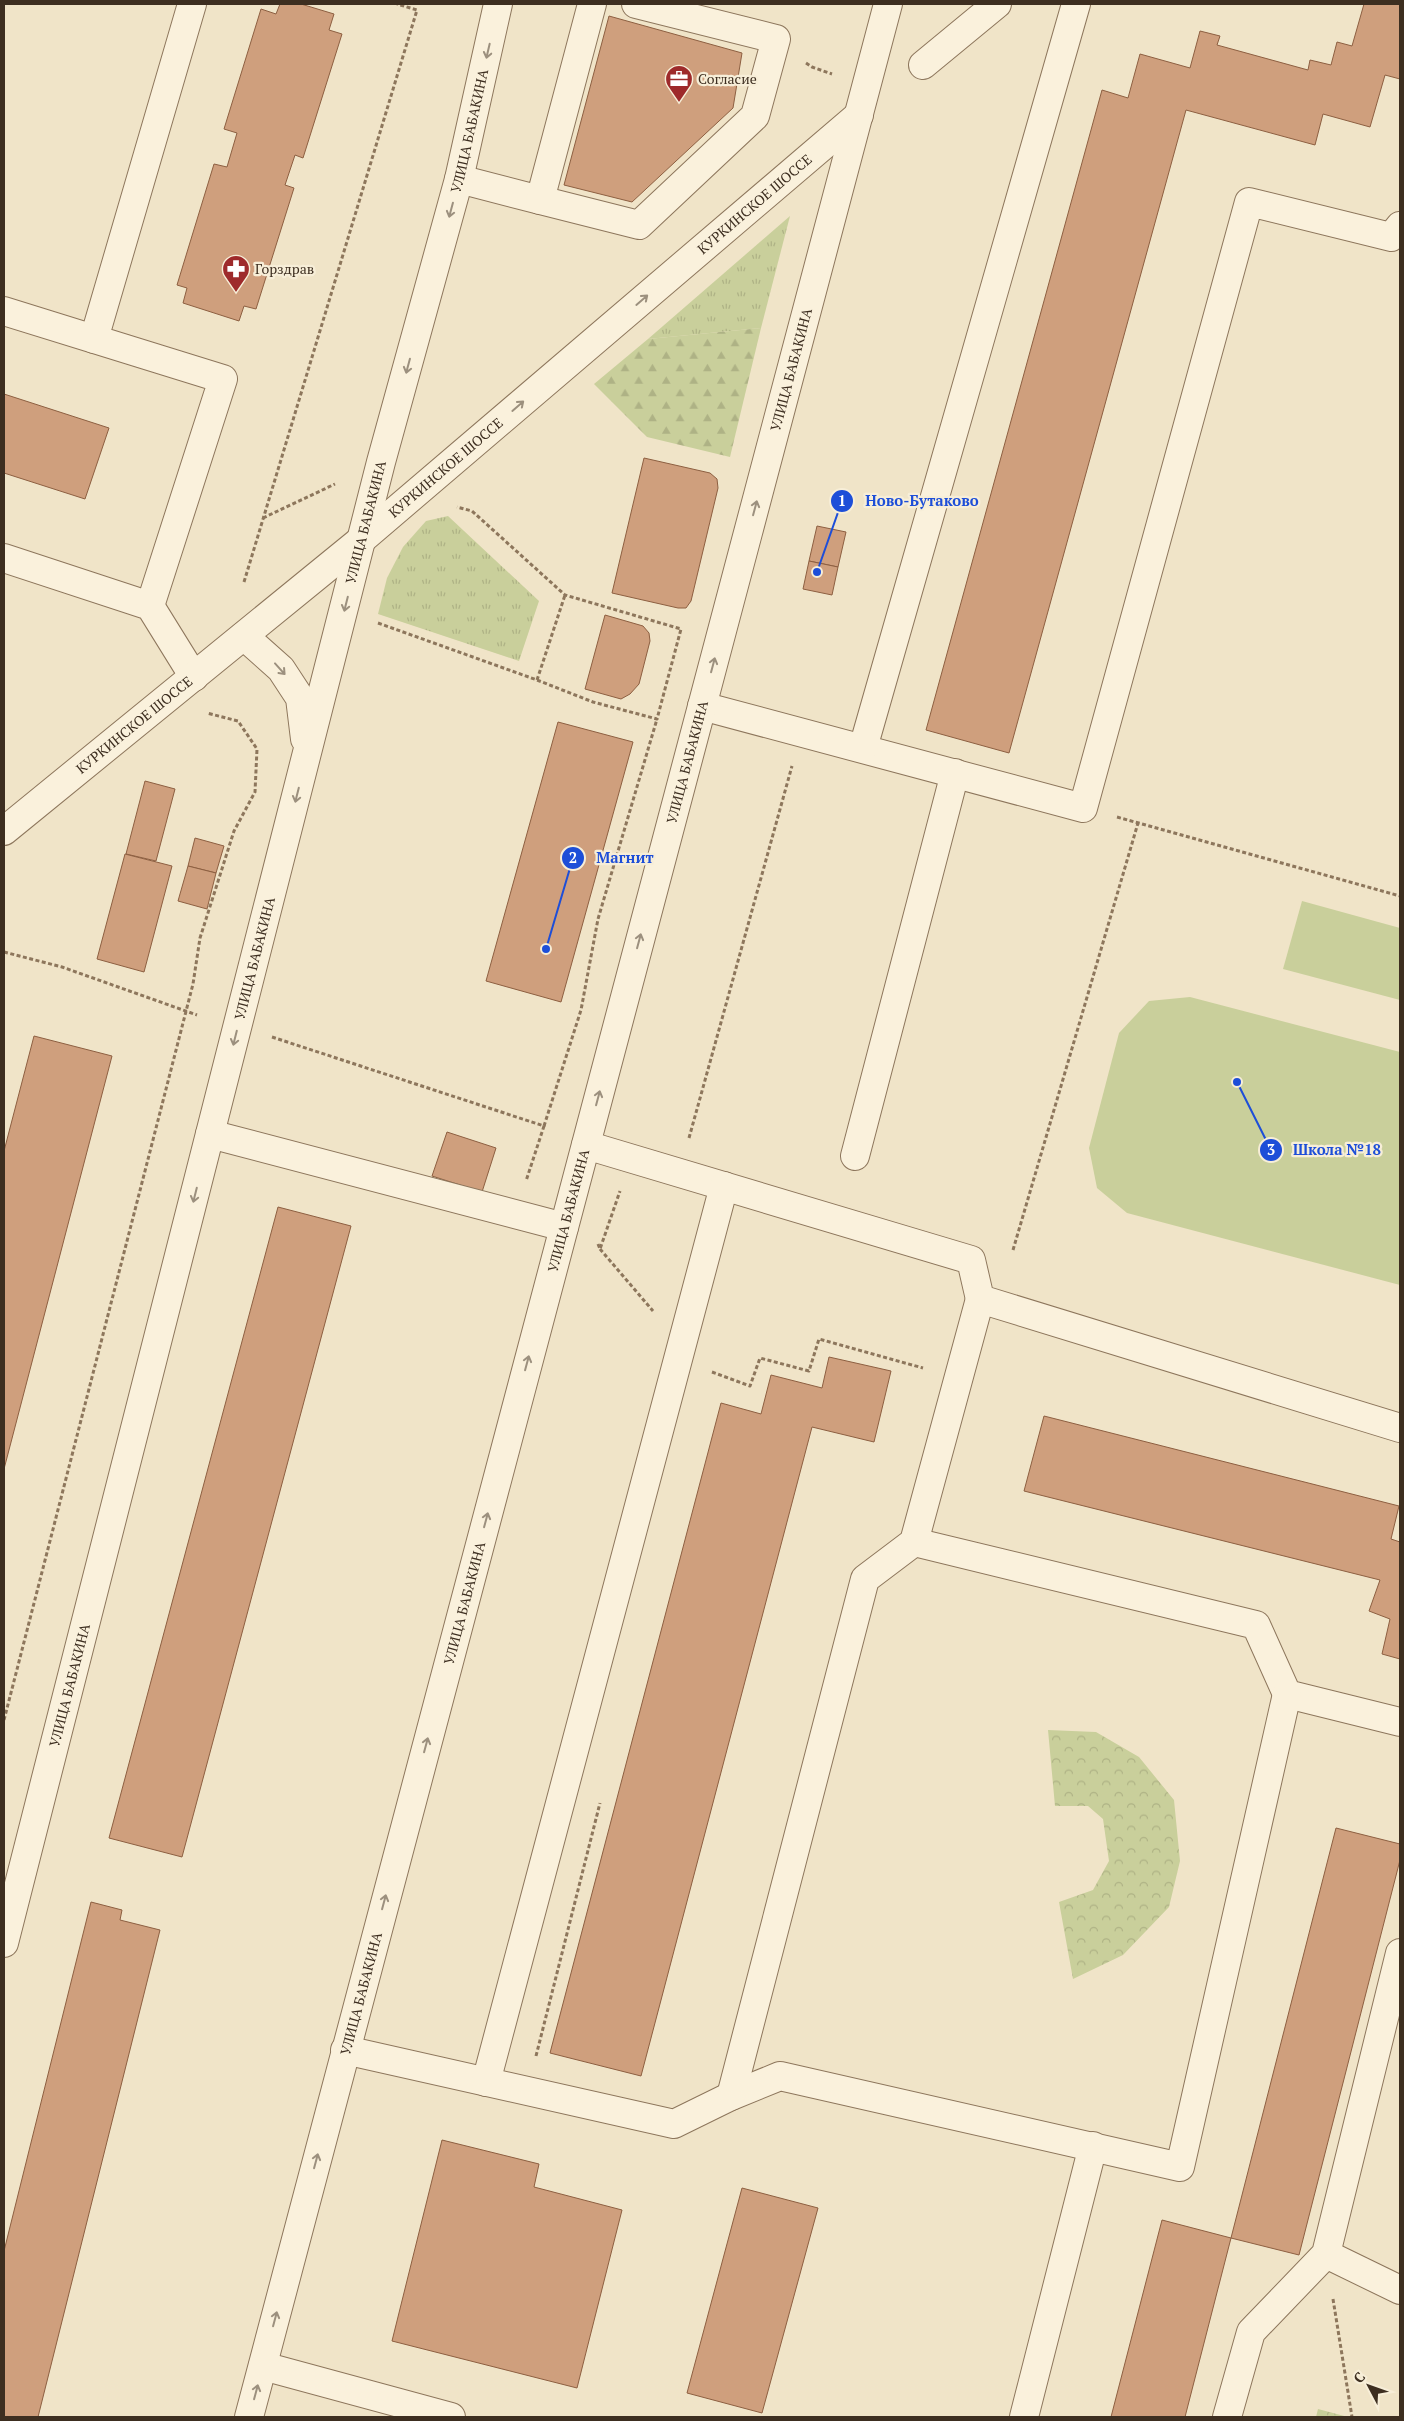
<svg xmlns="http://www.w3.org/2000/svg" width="1404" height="2421" font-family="'PT Serif',serif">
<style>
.grass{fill:url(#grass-tufts)}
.forest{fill:url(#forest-firs)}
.park{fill:url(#park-crowns)}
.pitch{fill:#c9cf9b}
.building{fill:#cf9f7d;stroke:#8d5f41}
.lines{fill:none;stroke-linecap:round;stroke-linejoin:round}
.minor-casing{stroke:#8d765c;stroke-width:30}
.path{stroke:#8d765c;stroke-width:3;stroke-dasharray:4 2.5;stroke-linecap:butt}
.minor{stroke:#faf1dc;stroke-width:28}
.oneway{stroke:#9c907e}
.labels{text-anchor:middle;stroke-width:4.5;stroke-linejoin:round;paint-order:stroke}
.poi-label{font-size:14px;fill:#3d2e20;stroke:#f7eed8;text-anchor:start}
.street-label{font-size:14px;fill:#3d2e20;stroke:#f7eed8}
.leader{fill:none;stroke:#1d4ed8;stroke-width:2}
.callout-dot{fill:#1d4ed8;stroke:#f7eed8;stroke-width:2}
.mark-label{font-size:15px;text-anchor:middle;font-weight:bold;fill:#fff}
.callout-label{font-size:15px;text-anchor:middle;font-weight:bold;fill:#1d4ed8;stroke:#f7eed8;stroke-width:4.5;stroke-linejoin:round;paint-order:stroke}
</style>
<defs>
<pattern id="grass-tufts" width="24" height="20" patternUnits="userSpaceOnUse" patternTransform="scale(1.25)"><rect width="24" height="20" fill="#c9cf9b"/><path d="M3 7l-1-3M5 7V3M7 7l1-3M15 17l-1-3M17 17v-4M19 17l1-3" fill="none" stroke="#aeb285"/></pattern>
<pattern id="forest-firs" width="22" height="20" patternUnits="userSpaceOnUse" patternTransform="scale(1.25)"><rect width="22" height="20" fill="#c9cf9b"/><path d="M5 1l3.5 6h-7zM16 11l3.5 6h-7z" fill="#aeb285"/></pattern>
<pattern id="park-crowns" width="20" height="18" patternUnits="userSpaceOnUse" patternTransform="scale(1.25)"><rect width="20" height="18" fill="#c9cf9b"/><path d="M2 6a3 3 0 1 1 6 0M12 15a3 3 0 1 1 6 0" fill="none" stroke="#aeb285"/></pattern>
</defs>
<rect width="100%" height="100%" fill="#f0e4c8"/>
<g class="grass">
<polygon points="790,216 761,328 648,339"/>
<polygon points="448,516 539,601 519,661 378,614 387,578 403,547 426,521"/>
</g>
<polygon class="forest" points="761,328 730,457 647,437 594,384 648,339"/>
<g class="park">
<polygon points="1048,1730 1096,1732 1139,1757 1174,1800 1180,1861 1169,1907 1123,1955 1073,1979 1059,1902 1093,1890 1109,1861 1103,1819 1088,1806 1055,1806"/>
<polygon points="1318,2409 1348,2417 1316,2417"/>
</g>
<g class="pitch">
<polygon points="1302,901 1400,928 1400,1000 1283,969"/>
<polygon points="1190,997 1400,1052 1400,1285 1127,1213 1097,1188 1089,1148 1119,1033 1149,1001"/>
</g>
<g class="building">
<polygon points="280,4 301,4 334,14 329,30 342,34 303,158 295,155 285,185 294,188 256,309 244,306 239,321 183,303 187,288 177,285 214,164 227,167 237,133 224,129 261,9 276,14"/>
<polygon points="1364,4 1400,4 1400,79 1385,75 1370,127 1323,114 1315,145 1186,110 1009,753 926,730 1102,90 1128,98 1140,54 1190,68 1200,31 1220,36 1217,45 1308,70 1310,60 1331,65 1337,42 1352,46"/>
<polygon points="609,16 742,53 733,108 632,202 564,185"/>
<polygon points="4,394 109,428 85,499 4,473"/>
<polygon points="644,458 710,473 717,479 718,488 691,601 686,608 678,608 612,593"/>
<polygon points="817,526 846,532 838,567 809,561"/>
<polygon points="809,561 838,567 832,595 803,589"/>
<polygon points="605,615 643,626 649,633 650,641 639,684 630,694 621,699 585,689"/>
<polygon points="558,722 633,742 561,1002 486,981"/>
<polygon points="145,781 175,789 156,861 126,854"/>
<polygon points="195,838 224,846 216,873 188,866"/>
<polygon points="125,854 172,866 144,972 97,959"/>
<polygon points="188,866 216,873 207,909 178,901"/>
<polygon points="34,1036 112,1056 4,1469 4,1151"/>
<polygon points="447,1132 496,1148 482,1192 432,1176"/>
<polygon points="278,1207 351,1226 182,1857 109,1838"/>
<polygon points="829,1357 891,1371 874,1442 812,1427 641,2076 550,2053 721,1403 761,1414 771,1375 822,1388"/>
<polygon points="1044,1416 1399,1506 1391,1539 1400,1542 1400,1659 1382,1654 1390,1619 1369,1611 1380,1580 1024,1491"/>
<polygon points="1336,1828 1400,1844 1400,1860 1299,2255 1231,2238"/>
<polygon points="91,1902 122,1910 120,1920 160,1930 38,2417 4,2417 4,2251"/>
<polygon points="442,2140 539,2164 534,2187 622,2210 577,2388 392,2341"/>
<polygon points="742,2188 818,2208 762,2413 687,2393"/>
<polygon points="1162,2220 1231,2238 1185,2417 1111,2417"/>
</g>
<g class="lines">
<defs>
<g id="minor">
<polyline points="923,65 997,4"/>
<polyline points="459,179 540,200 592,4"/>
<polyline points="540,200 639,225 755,116 776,39 636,4"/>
<polyline points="4,311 94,339"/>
<polyline points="4,558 150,606 194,677"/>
<polyline points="150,606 223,379 94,339 192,4"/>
<polyline points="244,636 281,669 300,698 305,739"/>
<polyline points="702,706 1083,808 1249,202 1391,237 1400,226"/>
<polyline points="863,748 1076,4"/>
<path id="s1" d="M4,831l357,-291 498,-425"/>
<polyline points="210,1134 564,1227"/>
<polyline points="586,1145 971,1260 980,1299 1400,1428"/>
<polyline points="855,1156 955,773"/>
<polyline points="914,1542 1256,1625 1287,1694 1400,1722"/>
<path id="s2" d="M4,1943l377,-1481 78,-283 39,-175"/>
<polyline points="345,2050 674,2124 731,2096 780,2076 1180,2167 1287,1694"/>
<polyline points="486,2082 724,1186"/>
<polyline points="731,2096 865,1579 914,1542 980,1299"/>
<polyline points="1326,2254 1400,2290"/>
<polyline points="263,2366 451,2417"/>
<path id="s3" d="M249,2417l639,-2413"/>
<polyline points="1024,2417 1093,2146"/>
<polyline points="1227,2417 1251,2332 1326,2254 1400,1953"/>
</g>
</defs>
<use href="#minor" class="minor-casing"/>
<g class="path">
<polyline points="806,63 812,67 832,74"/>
<polyline points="263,518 335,484"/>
<polyline points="244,582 417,10 397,4"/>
<polyline points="378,623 537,680 593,702 657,719 681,629 565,595 472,511 457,507"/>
<polyline points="537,680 565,595"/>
<polyline points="1117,817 1400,896"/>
<polyline points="4,952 62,967 197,1015"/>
<polyline points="272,1037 544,1126 526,1181"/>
<polyline points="544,1126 581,1010 598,919 657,719"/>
<polyline points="689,1138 792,766"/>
<polyline points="598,1244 600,1249 620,1191"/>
<polyline points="600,1249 653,1311"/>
<polyline points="1013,1250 1138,823"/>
<polyline points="712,1372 750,1386 760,1358 809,1371 819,1339 923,1368"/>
<polyline points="4,1720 193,984 200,938 234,831 255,792 257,749 238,721 207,713"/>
<polyline points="536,2056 600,1803"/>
<polyline points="1333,2299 1352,2417"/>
</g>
<use href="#minor" class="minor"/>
</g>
<defs><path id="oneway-shaft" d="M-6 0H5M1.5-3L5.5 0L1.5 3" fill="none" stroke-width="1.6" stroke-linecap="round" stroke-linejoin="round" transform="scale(1.25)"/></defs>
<g class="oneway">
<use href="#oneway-shaft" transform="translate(488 51) rotate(103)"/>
<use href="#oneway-shaft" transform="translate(451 210) rotate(105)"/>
<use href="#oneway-shaft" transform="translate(642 300) rotate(-41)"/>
<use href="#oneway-shaft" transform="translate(408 366) rotate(105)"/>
<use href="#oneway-shaft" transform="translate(518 406) rotate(-41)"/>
<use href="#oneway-shaft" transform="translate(755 508) rotate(-75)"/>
<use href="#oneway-shaft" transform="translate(346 604) rotate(104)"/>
<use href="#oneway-shaft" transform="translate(713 665) rotate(-75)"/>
<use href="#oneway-shaft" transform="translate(280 669) rotate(48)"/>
<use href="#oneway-shaft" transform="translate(297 795) rotate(104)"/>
<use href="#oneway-shaft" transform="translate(639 941) rotate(-75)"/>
<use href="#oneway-shaft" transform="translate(235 1038) rotate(104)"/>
<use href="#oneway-shaft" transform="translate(598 1098) rotate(-75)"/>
<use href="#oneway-shaft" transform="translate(195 1195) rotate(104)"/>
<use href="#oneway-shaft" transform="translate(527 1363) rotate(-75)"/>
<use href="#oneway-shaft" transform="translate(486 1520) rotate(-75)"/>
<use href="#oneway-shaft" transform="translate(426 1745) rotate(-75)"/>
<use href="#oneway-shaft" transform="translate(384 1902) rotate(-75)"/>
<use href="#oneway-shaft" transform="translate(316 2161) rotate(-75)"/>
<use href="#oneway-shaft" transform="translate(275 2319) rotate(-75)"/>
<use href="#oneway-shaft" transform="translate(256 2392) rotate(-75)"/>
</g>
<defs>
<symbol id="office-pin" viewBox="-11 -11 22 30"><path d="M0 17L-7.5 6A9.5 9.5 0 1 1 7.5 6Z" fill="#9e2a2b" stroke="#f7eed8"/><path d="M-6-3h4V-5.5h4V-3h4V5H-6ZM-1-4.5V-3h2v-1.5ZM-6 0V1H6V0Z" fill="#fff"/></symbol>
<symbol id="pharmacy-pin" viewBox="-11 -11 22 30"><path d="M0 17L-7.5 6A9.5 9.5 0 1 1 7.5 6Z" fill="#9e2a2b" stroke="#f7eed8"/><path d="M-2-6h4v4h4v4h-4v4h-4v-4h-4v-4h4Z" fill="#fff"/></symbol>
</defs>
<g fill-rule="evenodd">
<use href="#office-pin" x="663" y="63" width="32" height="43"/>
<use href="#pharmacy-pin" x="220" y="253" width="32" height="43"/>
</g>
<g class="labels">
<g class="poi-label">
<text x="698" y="84">Согласие</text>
<text x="255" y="274">Горздрав</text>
</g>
<g class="street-label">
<text dy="5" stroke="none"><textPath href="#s2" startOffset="1871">УЛИЦА БАБАКИНА</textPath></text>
<text dy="5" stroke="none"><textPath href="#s1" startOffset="978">КУРКИНСКОЕ ШОССЕ</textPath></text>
<text dy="5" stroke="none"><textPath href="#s3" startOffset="2118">УЛИЦА БАБАКИНА</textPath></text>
<text dy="5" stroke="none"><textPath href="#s1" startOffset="572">КУРКИНСКОЕ ШОССЕ</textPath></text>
<text dy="5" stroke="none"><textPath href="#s2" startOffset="1466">УЛИЦА БАБАКИНА</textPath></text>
<text dy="5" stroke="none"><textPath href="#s1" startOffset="168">КУРКИНСКОЕ ШОССЕ</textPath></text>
<text dy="5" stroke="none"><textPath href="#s3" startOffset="1712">УЛИЦА БАБАКИНА</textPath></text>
<text dy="5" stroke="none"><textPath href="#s2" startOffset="1016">УЛИЦА БАБАКИНА</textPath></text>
<text dy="5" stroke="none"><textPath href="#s3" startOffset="1248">УЛИЦА БАБАКИНА</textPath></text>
<text dy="5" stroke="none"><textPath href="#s3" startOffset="842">УЛИЦА БАБАКИНА</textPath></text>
<text dy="5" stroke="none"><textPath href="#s2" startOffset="266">УЛИЦА БАБАКИНА</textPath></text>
<text dy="5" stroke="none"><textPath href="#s3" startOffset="438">УЛИЦА БАБАКИНА</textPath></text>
</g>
</g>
<path class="leader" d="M817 572L842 501M546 949L573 858M1237 1082L1271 1150"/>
<g class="callout-dot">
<circle cx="817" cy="572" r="5"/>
<circle cx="546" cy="949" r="5"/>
<circle cx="1237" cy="1082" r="5"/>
<circle cx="842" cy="501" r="12"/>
<circle cx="573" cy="858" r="12"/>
<circle cx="1271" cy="1150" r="12"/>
</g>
<g class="mark-label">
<text x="842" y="506">1</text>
<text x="573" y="863">2</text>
<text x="1271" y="1155">3</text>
</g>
<g class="callout-label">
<text x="922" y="506">Ново-Бутаково</text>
<text x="625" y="863">Магнит</text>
<text x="1337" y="1155">Школа №18</text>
</g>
<rect width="1404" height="2421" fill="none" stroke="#3d2e20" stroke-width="10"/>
<g transform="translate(1369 2386) rotate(311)" stroke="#f7eed8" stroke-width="4" paint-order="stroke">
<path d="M0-4L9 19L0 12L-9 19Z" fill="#3d2e20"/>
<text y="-8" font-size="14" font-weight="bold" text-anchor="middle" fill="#3d2e20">С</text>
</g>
</svg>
